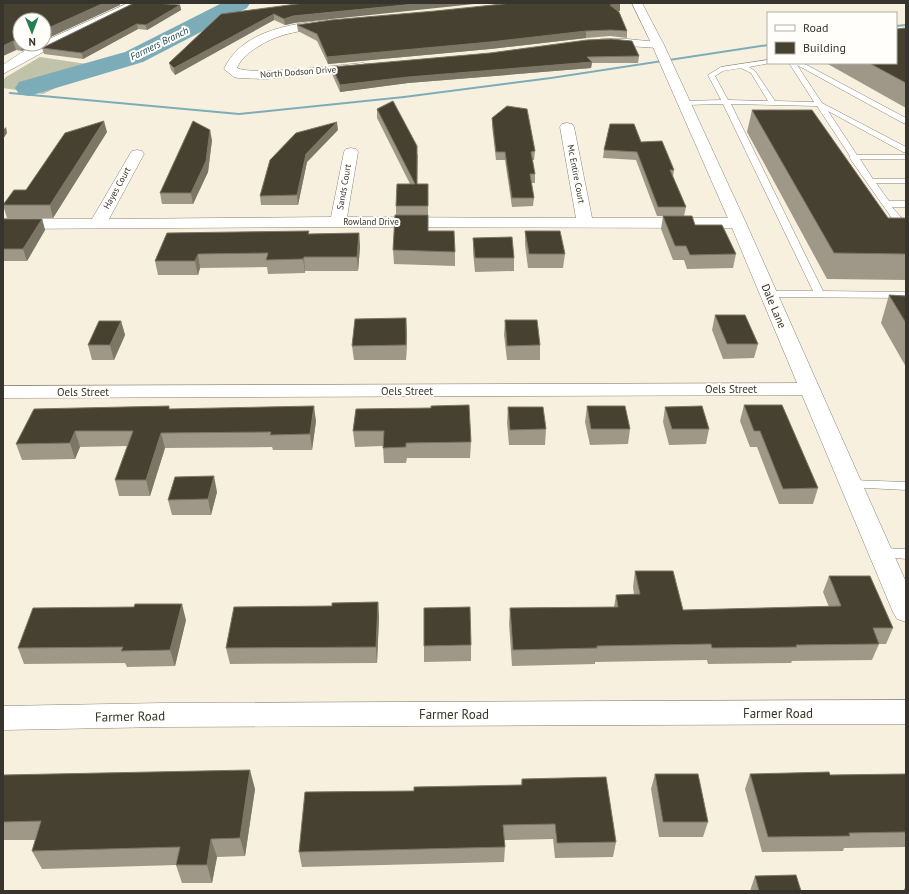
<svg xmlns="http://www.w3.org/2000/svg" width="909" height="894" font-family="'PT Sans',sans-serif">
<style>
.green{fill:#c0c2a9}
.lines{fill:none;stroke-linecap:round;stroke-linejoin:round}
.stream{fill:#7dacb9;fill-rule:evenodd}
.river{fill:#7dacb9;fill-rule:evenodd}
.lane-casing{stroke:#8c8676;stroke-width:1}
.street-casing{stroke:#8c8676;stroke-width:1}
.secondary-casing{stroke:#8c8676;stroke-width:1}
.lane{fill:#fff;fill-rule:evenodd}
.street{fill:#fff;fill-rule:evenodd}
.secondary{fill:#fff;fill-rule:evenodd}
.wall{fill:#9f9888}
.shaded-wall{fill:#7c7666}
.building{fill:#474132;stroke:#7c7666}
.labels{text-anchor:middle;stroke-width:4;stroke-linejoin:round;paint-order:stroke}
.far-street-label{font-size:9px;fill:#37342d;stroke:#fffefa}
.far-water-label{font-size:10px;font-style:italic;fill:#133f49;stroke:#fffefa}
.street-label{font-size:11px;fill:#37342d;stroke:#fffefa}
.near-street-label{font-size:13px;fill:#37342d;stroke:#fffefa}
</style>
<rect width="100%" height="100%" fill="#f7f0de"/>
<polygon class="green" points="40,57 100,66 43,94 3,88 3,80 6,77"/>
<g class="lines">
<g class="stream">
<polygon points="906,24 906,26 896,27 896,25"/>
<polygon points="768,44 768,46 551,79 404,98 239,115 10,94 8,93 10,92 239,113 404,96 551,77"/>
</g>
<polygon class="river" points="222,3 250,3 247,8 143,62 29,96 19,94 15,88 19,82 125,52"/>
<defs>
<g id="lane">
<path d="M768,60v3h2l-21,4 6,4 20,30 39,1 -25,-39h14l103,55v5h-3l-106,-58 25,38 84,44v5h-3l-75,-41 29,44h49v4h-46l13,20h33v4h-30l13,18h17v6h-14l14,16v7l-10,-6 -47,-67 1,-1 -33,-50 -86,-2 92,187 83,1v6l-137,-1 -5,-3 5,-3h44l-90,-187 -38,1 -4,-2 4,-2 36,-1 -13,-25 13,-8zM741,68l10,5 17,28 -40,-1 -13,-24 8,-5z"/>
<polygon points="851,480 906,482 906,490 847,487 845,484 847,481"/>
<polygon points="881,548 906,549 906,559 876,556 874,553 876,550"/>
</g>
<g id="street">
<path d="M128,3h13l-18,10 -67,32 -53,29v-9c11,-7 28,-21 41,-21v-2l3,-2z"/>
<path d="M327,20l4,1 1,2 -1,2c-28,7 -50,6 -75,23 -8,5 -15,11 -19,20 14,8 104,-3 126,-5l4,1 2,3 -2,3 -102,9 -27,-1 -4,-1 -10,-8c17,-38 66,-45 103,-49z"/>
<polygon points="602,39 627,39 658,42 662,43 664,45 662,47 658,48 598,44 596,42 598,40"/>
<polygon points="567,123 572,124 574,127 592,218 738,218 744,220 746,223 744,226 738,228 338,227 3,229 3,219 92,219 130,154 132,151 137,150 142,151 144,154 109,219 331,217 344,152 346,149 351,148 356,149 358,152 347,217 576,218 560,127 562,124"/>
<polygon points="810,383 817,385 820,389 817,393 810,395 3,398 3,386"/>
<polygon points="906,700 906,724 163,727 3,730 3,706 163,703"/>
</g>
<polygon id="secondary" points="632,3 642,3 664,45 746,223 906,582 906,622 897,619 893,612 730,223 652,45"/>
</defs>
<use href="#lane" class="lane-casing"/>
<use href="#street" class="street-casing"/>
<use href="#secondary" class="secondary-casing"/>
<use href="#lane" class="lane"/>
<use href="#street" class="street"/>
<use href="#secondary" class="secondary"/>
</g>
<g class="wall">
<polygon points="3,3 120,5 46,39 20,20 20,44 37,44 33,45 22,51 16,50 3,56"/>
<polygon points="304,3 294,23 285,25 274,20 175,75 171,70 169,63 221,14"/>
<polygon points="620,4 620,11 617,11 627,31 627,38 610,36 586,38 490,49 328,64 317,41 298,31 297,25 435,11"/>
<polygon points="180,5 181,10 147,30 138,29 83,59 44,54 42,48"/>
<polygon points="906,28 906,108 826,63 896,63"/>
<polygon points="490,53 639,56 638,63 592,63 591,68 408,83 340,92 332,74 332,67"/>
<polygon points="377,109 418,155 417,184 428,184 428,231 455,252 455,266 394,264 393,250 396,215 396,206 410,184 377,118"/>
<polygon points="752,110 888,218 906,218 906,280 827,279 747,132"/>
<polygon points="492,118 535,151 534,160 532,160 535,174 535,183 531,183 534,198 533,206 512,207 505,160 496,160 492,126"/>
<polygon points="338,130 307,162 298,205 261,205 260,196"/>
<polygon points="107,132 53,218 7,218 3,205 26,190"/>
<polygon points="212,140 208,172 193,204 162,204 160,193"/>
<polygon points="641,142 674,170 673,177 686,207 684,216 695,225 736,254 733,268 687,269 684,260 673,260 661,229 663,216 657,216 636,160 603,158 604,150"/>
<polygon points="3,219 42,219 45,230 27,261 3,261"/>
<polygon points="309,231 309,234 359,233 360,247 358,271 305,271 305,273 268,274 267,267 200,268 198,275 158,275 155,261"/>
<polygon points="525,231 565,254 563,268 528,268 525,245"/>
<polygon points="473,238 514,258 514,271 475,272 473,252"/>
<polygon points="889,295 906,296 906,367 881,323"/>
<polygon points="715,315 758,344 754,358 723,359 712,330"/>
<polygon points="505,320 540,345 540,360 507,360 504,335"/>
<polygon points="121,321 125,335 114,360 92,360 88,345"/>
<polygon points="407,333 406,360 354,360 352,346"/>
<polygon points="744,405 818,488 813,504 779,504 757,447 750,447 740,421"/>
<polygon points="587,406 630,429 628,444 590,445 585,422"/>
<polygon points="508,407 546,429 545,445 509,445 507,423"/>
<polygon points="665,407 709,429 706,444 669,445 663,422"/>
<polygon points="170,409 316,421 312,450 273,450 272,447 165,448 150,496 119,496 115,480 127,446 80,447 75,459 22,460 16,444"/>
<polygon points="356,409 471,442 470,458 407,458 406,463 384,463 383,446 355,447 353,431"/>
<polygon points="217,492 211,515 172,515 168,500"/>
<polygon points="635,571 683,610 829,607 823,592 829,576 893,628 886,644 879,644 872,660 792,661 791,663 708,664 707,660 595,662 595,664 512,666 509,624 510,608 614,607 616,595 634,594 633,587"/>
<polygon points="378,602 379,618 377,663 230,664 226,648 332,606"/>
<polygon points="186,620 175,666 127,667 125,663 24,664 18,648"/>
<polygon points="471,645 471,661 424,662 424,646"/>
<polygon points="655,774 708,822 703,837 659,837 651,789"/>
<polygon points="750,774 830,775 906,774 906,847 844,848 843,851 762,852 745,789"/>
<polygon points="3,775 255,789 245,856 217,857 212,883 182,883 176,865 42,869 32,851 36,840 3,840"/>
<polygon points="522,779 616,842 613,857 555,858 553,839 504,840 505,847 504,862 302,867 299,852 414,791 521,785"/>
<polygon points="755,876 801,891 750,891"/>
<polygon points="906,886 906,891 903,891"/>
</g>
<g class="shaded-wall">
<polygon points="104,3 120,3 120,5 46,39 44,41 44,30"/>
<polygon points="425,3 484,3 294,23 285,25 284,19 293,16"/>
<polygon points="620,4 620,11 610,12 610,5"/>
<polygon points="180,5 181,10 147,30 146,25"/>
<polygon points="274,14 274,20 175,75 174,68"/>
<polygon points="137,24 138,29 83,59 82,53"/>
<polygon points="586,31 586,38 490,49 328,64 327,57"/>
<polygon points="13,41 16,50 3,56 3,46"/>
<polygon points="20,44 37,44 33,45 22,51"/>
<polygon points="592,62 591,68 408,83 340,92 340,85 408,77"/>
<polygon points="104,121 107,132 53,218 50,205"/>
<polygon points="337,122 338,130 307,162 298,205 297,195 306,154"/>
<polygon points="6,127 7,133 3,139 3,130"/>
<polygon points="210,130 212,140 208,172 193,204 191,193"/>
<polygon points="42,219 45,230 27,261 23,249"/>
<polygon points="359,233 360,247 358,271 357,257"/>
<polygon points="198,254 200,268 198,275 195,261"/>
<polygon points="304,257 305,271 305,273 303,259"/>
<polygon points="406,318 407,333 406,360"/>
<polygon points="121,321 125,335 114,360 110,345"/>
<polygon points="314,406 316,421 312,450 310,434"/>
<polygon points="75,431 80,447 75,459 70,443"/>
<polygon points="161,433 165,448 150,496 146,480"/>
<polygon points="214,476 217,492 211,515 208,499"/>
<polygon points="378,602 379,618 377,663 376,647"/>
<polygon points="182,604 186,620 175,666 170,650"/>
<polygon points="250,770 255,789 245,856 240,838"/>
<polygon points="211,839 217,857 212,883 207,865"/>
</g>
<g class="building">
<polygon points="3,3 104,3 44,30 44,20 20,20 20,41 13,41 3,46"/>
<polygon points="134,3 156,3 180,5 146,25 137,24 82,53 42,48"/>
<polygon points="304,3 425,3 293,16 284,19 274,14 174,68 169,63 221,14"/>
<polygon points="512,3 619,3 620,4 610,5 619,12 627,31 611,30 586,31 490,42 327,57 317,34 297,25 331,20 435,11"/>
<polygon points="906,28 906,83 869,63 896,63 896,29"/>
<polygon points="611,39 632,41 639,56 587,57 592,62 408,77 340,85 332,67 490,53 587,40"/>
<polygon points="393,101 417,146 417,184 428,184 428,206 396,206 397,184 415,184 377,109"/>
<polygon points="507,106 527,109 535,151 531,152 535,174 530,174 534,198 512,198 505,152 496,152 492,118"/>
<polygon points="752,110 812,110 888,218 906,218 906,254 834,253"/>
<polygon points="104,121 50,205 3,205 14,190 26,190 65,133"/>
<polygon points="193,121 210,130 206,161 191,193 160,193"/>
<polygon points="337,122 306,154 297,195 260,196 270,160 296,133"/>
<polygon points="610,124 634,124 641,142 662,141 674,170 670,170 686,207 658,207 637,152 604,150"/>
<polygon points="395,215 428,215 428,231 454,231 455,252 393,250"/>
<polygon points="663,216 692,216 695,225 722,225 736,254 690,255 686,246 675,246"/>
<polygon points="3,219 42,219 23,249 3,249"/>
<polygon points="309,231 308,234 359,233 357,257 304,257 303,259 266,260 268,253 198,254 195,261 155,261 167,233"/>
<polygon points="525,231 560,231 565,254 529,254"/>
<polygon points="512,237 514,258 475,258 473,238"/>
<polygon points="889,295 906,296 906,323"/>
<polygon points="715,315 745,315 758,344 727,344"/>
<polygon points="406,318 406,345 352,346 355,319"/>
<polygon points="505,320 537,320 540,345 507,346"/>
<polygon points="99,321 121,321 110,345 88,345"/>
<polygon points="469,405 471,442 406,443 406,447 383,448 384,431 353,431 356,409 431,408 431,406"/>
<polygon points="744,405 782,405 818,488 783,489 760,431 754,431"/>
<polygon points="169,406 169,409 314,406 310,434 270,435 271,432 161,433 146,480 115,480 133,431 75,431 70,443 16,444 34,409"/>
<polygon points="587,406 625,406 630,429 591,429"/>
<polygon points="702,406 709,429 672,429 665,407"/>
<polygon points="508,407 543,407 546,429 510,430"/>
<polygon points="214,476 208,499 168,500 175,477"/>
<polygon points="635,571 673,571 683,610 841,606 829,576 870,576 893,628 873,628 879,644 796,645 797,647 712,648 711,644 597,646 597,648 513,650 510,608 618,607 616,595 640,594"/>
<polygon points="378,602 376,647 226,648 234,607 332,606 332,603"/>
<polygon points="135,604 182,604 170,650 121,651 123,647 18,648 33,608 134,607"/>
<polygon points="470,607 471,645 424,646 424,608"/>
<polygon points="250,770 240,838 211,839 207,865 176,865 180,847 32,851 41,821 3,822 3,775"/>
<polygon points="829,772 830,775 906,774 906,832 849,833 850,836 768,837 750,774"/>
<polygon points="655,774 698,774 708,822 663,822"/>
<polygon points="606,777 616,842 557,843 555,824 503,825 505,847 299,852 305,792 414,791 414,787 522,785 522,779"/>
<polygon points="796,875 801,891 759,891 755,876"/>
</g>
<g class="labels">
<g class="far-street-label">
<text transform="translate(298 72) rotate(-4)" y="3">North Dodson Drive</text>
<text transform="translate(576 174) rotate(79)" y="3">Mc Entire Court</text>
<text transform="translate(344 187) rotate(-80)" y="3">Sands Court</text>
<text transform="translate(117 188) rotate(-61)" y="3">Hayes Court</text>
<text x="371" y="225">Rowland Drive</text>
</g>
<g class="far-water-label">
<text transform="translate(159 43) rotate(-26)" y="4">Farmers Branch</text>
</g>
<g class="street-label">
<text transform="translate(774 306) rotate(67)" y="4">Dale Lane</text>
<text x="731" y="393">Oels Street</text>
<text x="407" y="395">Oels Street</text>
<text x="83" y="396">Oels Street</text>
</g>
<g class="near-street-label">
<text x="778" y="718">Farmer Road</text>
<text x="454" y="719">Farmer Road</text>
<text transform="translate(130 716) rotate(-1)" y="5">Farmer Road</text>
</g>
</g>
<rect width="909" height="894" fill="none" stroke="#37342d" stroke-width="8"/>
<rect x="767" y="12" width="130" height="52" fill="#fffefa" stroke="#afada8"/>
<rect x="775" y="25" width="20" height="6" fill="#ffffff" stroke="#afada8"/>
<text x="803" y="32" font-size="12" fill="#37342d">Road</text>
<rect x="775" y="42" width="20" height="12" fill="#474132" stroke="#afada8"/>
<text x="803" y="52" font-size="12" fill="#37342d">Building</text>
<g transform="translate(32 32) rotate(179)"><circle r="19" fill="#fffefa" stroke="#afada8"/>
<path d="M0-3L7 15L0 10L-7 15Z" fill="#277e52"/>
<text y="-6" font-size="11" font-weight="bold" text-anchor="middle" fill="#37342d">N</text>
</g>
</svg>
